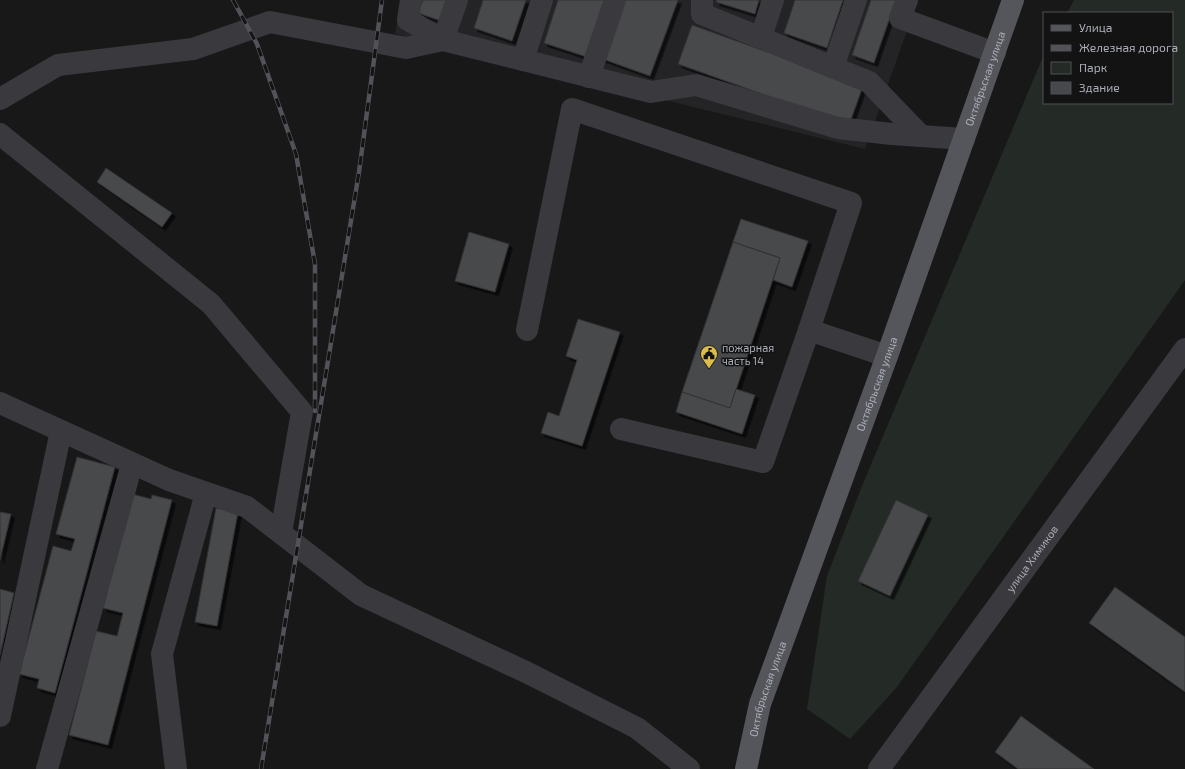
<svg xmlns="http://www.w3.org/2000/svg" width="1185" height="769" font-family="'Exo 2',sans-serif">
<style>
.built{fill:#242426}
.green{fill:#242b26}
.building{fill:#47484b;stroke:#323235;filter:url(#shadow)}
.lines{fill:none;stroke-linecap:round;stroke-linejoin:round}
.minor{stroke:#39393e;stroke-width:22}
.major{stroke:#55565c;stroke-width:22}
.rail-casing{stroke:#525359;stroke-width:4.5}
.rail{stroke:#131314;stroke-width:3;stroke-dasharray:9;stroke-linecap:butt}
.labels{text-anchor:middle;stroke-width:3;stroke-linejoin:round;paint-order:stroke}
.street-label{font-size:11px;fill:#abaeb7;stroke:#131314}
.poi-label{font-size:11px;fill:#abaeb7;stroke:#131314;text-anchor:start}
</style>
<defs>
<filter id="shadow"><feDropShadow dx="3.5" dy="3.5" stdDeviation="0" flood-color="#0009"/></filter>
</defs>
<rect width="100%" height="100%" fill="#181819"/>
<polygon class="built" points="400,0 918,0 865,149 395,34"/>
<polygon class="green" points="1074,0 1185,0 1185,280 897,687 850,739 807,709 827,576 862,486 1042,59 1044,56 1044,103 1172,103 1172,13 1067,13"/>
<g class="building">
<polygon points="423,0 451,0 444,22 418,13"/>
<polygon points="483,0 526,0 512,41 474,28"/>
<polygon points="558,0 609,0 590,58 544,43"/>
<polygon points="621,0 678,0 650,76 600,58"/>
<polygon points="717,0 759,0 755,14 716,2"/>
<polygon points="795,0 843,0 827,48 784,33"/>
<polygon points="871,0 896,0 874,63 852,55"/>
<polygon points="692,25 863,86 849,125 678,64"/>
<polygon points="106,168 172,213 162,227 97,182"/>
<polygon points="741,219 808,241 792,287 773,280 780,258 733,242"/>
<polygon points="469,232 509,244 495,292 455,281"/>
<polygon points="733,242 780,258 730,408 682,392"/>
<polygon points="578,319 620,332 582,446 541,433 548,412 559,416 577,360 566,356"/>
<polygon points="736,389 755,395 742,434 676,412 682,392 730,408"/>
<polygon points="77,457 115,467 55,693 37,688 39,679 19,674 53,546 71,551 75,539 56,534"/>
<polygon points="132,494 151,499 152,495 172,500 108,745 69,735 96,631 117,636 123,613 103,608"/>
<polygon points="896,500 928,515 890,596 858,581"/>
<polygon points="216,508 238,512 217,626 195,622"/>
<polygon points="0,512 11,514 0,560"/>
<polygon points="1115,587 1185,637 1185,692 1089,623"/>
<polygon points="0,589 14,593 0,655"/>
<polygon points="1021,716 1094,769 1018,769 995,752"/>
</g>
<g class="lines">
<g class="minor">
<polyline points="411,0 408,20 443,40 457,0"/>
<polyline points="702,0 702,14 869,82 921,136"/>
<polyline points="907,0 900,18 995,53"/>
<polyline points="764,28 773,0"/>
<polyline points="523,60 542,0"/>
<polyline points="833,67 856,0"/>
<polyline points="589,77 615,0"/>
<polyline points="0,99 58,65 193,49 270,22 406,48 443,40 651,92 696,85 838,128 892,134 964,139"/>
<polyline points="0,134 211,304 302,412 281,533"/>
<polyline points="527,330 572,109 851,203 809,330"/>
<polyline points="0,403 169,480 247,507 361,595 526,672 637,728 689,769"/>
<polyline points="621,429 763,462 809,330 887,356"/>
<polyline points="0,716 61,431"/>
<polyline points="47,769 132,464"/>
<polyline points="176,769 162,654 206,493"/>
<path id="s1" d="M879,769l306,-420"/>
</g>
<path class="major" id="s2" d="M746,769l14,-65 127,-348 126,-356"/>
<defs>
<g id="rail">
<polyline points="233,0 257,44 296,154 315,264 315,411"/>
<polyline points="261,769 359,172 382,0"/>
</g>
</defs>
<use href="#rail" class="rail-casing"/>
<use href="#rail" class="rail"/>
</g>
<defs>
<symbol id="civic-pin" viewBox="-11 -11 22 30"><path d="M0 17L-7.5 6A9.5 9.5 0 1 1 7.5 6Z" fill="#dcbc4d" stroke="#131314"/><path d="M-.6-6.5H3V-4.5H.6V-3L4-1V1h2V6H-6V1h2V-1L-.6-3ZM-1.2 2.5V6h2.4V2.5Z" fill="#111"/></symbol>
</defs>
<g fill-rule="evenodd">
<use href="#civic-pin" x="699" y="344" width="20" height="27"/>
</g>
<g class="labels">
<g class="street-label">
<text dy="4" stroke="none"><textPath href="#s2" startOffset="731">Октябрьская улица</textPath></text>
<text dy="4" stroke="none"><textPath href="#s2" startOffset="407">Октябрьская улица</textPath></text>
<text dy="4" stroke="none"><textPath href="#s1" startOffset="260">улица Химиков</textPath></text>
<text dy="4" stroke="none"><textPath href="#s2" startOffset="83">Октябрьская улица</textPath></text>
</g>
<g class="poi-label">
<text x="722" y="352">пожарная<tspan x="722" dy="13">часть 14</tspan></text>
</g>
</g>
<rect x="1043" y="12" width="130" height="92" fill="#131314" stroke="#505155"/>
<rect x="1051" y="25" width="20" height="6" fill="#55565c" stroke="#505155"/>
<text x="1079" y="32" font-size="12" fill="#abaeb7">Улица</text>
<rect x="1051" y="45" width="20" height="6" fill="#525359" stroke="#505155"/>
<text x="1079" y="52" font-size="12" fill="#abaeb7">Железная дорога</text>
<rect x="1051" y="62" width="20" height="12" fill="#242b26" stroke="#505155"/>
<text x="1079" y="72" font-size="12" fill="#abaeb7">Парк</text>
<rect x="1051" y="82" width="20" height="12" fill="#47484b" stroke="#505155"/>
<text x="1079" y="92" font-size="12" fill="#abaeb7">Здание</text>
</svg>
